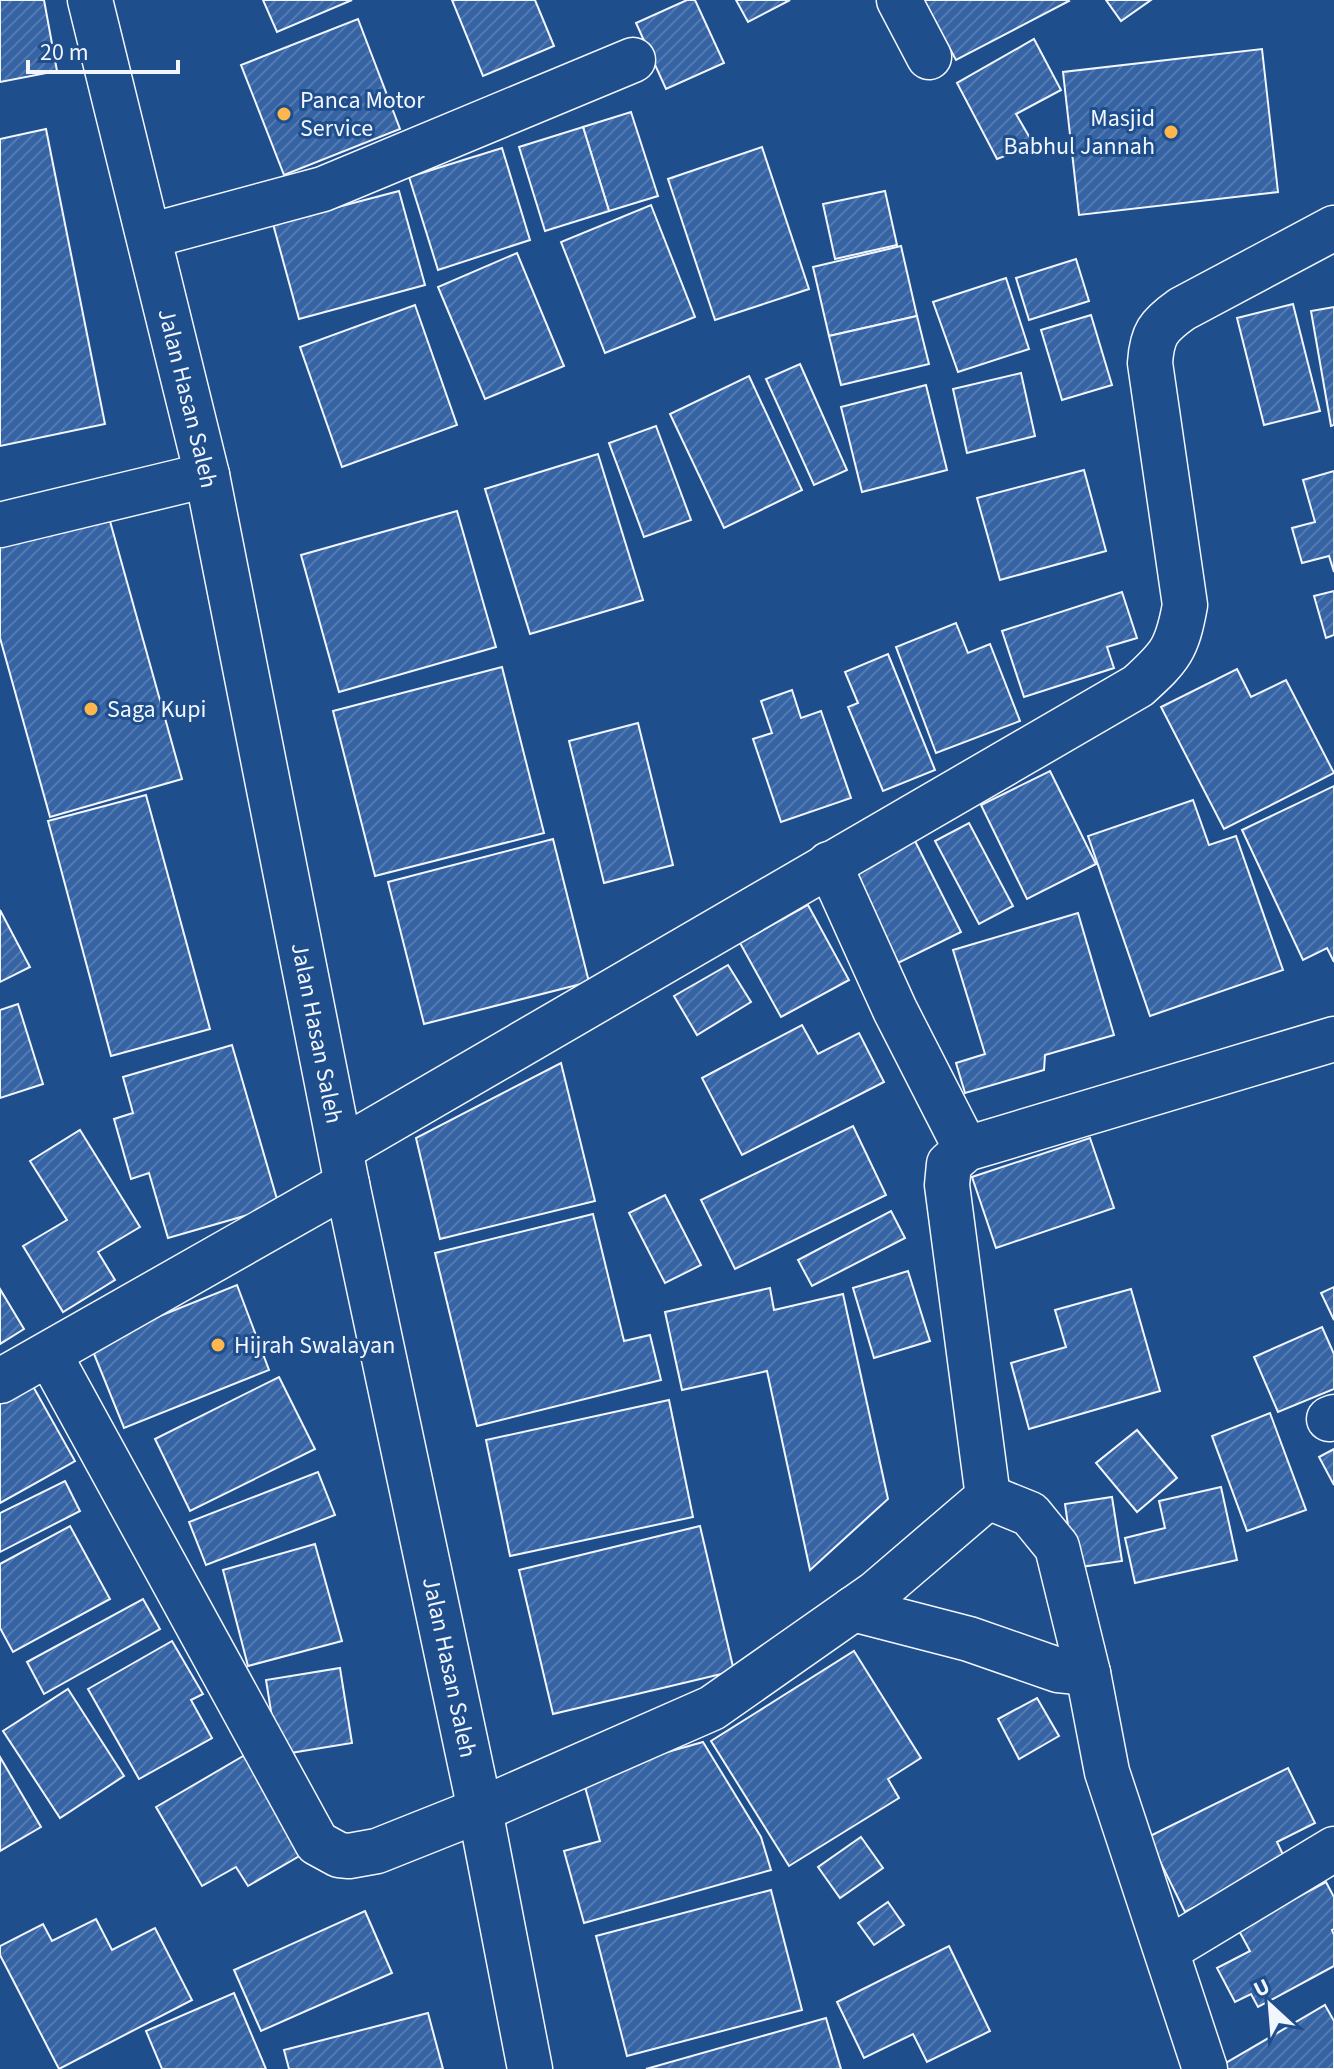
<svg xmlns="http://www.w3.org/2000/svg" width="1334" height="2069" font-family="'Source Sans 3',sans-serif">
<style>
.building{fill:url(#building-hatch);stroke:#f2f6ff;stroke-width:2}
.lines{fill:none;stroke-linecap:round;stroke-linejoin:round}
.minor-casing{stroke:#f2f6ff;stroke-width:47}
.tertiary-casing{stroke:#f2f6ff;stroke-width:47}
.minor{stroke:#1f4e8c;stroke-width:44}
.tertiary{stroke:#1f4e8c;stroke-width:44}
.poi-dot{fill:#ffb74d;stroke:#1f4e8c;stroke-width:3}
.labels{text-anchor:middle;stroke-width:6;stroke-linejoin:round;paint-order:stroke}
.poi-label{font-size:24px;fill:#f2f6ff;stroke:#1f4e8c;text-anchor:start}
.street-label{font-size:24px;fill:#f2f6ff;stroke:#1f4e8c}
</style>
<defs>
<pattern id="building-hatch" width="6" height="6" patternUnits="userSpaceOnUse" patternTransform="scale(2)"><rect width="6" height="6" fill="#3563a3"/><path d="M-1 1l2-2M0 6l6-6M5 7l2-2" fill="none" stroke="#537ab1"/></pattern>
</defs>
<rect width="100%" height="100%" fill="#1f4e8c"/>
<g class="building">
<polygon points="0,0 44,0 57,71 0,82"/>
<polygon points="263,0 352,0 277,32"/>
<polygon points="452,0 535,0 554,46 483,76"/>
<polygon points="687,0 695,0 724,63 666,89 636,23"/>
<polygon points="736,0 790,0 748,22"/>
<polygon points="924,0 1068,0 1069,1 956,60"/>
<polygon points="1106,0 1151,0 1121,21"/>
<polygon points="358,19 400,129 284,175 241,65"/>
<polygon points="1034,39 1061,90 1016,114 1034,145 997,159 957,83"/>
<polygon points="1262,49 1278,192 1079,215 1063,72"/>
<polygon points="631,112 658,196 609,211 583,127"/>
<polygon points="583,127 609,211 545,231 519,147"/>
<polygon points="46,129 105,424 0,446 0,139"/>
<polygon points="762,147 809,289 715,320 668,179"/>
<polygon points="502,148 530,240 438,270 409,177"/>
<polygon points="399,191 425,285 299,319 273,224"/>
<polygon points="885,191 897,245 835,259 823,204"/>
<polygon points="651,205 695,317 605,353 561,242"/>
<polygon points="901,246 917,316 829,336 813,267"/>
<polygon points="517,253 564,366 485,399 438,287"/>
<polygon points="1076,259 1089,301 1029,320 1016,278"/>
<polygon points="1006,278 1029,349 958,372 933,302"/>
<polygon points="1293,304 1320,411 1264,425 1237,318"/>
<polygon points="415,305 457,425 342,467 300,347"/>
<polygon points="1334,307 1334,425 1331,426 1311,311"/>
<polygon points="1091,315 1112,385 1062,400 1041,330"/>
<polygon points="917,316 929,364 841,385 829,336"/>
<polygon points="800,364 847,470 814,485 766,379"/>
<polygon points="1021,373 1035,436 967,453 953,389"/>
<polygon points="749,376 802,490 724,528 670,414"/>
<polygon points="926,385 947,470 862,492 841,407"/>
<polygon points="656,426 691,520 644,537 609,443"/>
<polygon points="598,454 643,600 530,634 485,489"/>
<polygon points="1084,470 1106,551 1000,580 977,498"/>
<polygon points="1334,471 1334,572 1329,556 1302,563 1292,528 1315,522 1303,480"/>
<polygon points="457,511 496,647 339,692 301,555"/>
<polygon points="108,514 182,779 50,817 0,638 0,545"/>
<polygon points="1334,591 1334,635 1326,638 1314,596"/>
<polygon points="1122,592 1137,638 1107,647 1114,668 1024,697 1002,631"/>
<polygon points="956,623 968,653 990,644 1020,721 936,753 896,647"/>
<polygon points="888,654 935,770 883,791 848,707 858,703 845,672"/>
<polygon points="502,667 544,833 375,876 333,711"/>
<polygon points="1237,669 1251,697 1286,680 1334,773 1224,829 1161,707"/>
<polygon points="792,690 801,718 821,711 851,798 781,822 753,739 772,733 761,701"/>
<polygon points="638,723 673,865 604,883 569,741"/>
<polygon points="1050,771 1096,864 1027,899 981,805"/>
<polygon points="1334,786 1334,962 1327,948 1303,960 1242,830"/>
<polygon points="146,795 210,1029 111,1056 48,821"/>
<polygon points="1193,800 1209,845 1236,836 1283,970 1150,1016 1088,836"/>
<polygon points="969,823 1013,906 979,924 935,841"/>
<polygon points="913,837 961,932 892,966 845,871"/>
<polygon points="553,839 589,982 424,1024 388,882"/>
<polygon points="808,905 849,980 781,1017 740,943"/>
<polygon points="0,910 30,967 0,982"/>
<polygon points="1078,913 1114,1035 1045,1055 1044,1070 965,1093 956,1063 985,1054 953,950"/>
<polygon points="728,965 751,1002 697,1035 674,996"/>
<polygon points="18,1004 43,1084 0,1098 0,1010"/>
<polygon points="802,1025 818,1054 859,1033 884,1082 742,1155 702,1078"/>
<polygon points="232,1045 279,1206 168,1238 149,1173 131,1179 114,1119 133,1113 123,1077"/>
<polygon points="561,1063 595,1201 440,1239 416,1138"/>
<polygon points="853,1126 886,1195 735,1269 701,1200"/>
<polygon points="80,1130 140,1227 98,1252 115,1280 63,1312 23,1246 67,1220 30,1161"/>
<polygon points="1090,1138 1114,1208 996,1248 972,1177"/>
<polygon points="665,1195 701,1265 665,1283 629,1213"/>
<polygon points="891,1211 905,1238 812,1286 798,1260"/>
<polygon points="593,1214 624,1341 650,1335 661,1380 477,1426 435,1253"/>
<polygon points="908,1271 930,1341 874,1358 853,1288"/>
<polygon points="237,1285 269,1370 124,1428 90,1344"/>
<polygon points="1334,1287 1334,1320 1321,1293"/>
<polygon points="770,1288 774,1310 843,1294 888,1499 810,1570 767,1371 682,1390 665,1312"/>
<polygon points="0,1289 24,1329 0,1344"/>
<polygon points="1131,1289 1160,1391 1029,1429 1011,1363 1066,1347 1055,1310"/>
<polygon points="1322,1327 1334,1354 1334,1389 1278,1412 1254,1357"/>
<polygon points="279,1377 315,1449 190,1511 155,1439"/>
<polygon points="30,1381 75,1461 0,1503 0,1399"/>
<polygon points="669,1400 693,1517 510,1556 486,1440"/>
<polygon points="1270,1413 1306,1510 1247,1531 1212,1436"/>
<polygon points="1137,1430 1177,1478 1137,1512 1096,1463"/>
<polygon points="1334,1449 1334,1485 1319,1457"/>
<polygon points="318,1472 335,1515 206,1565 189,1522"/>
<polygon points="65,1481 80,1511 0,1552 0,1513"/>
<polygon points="1221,1487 1237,1560 1135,1583 1125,1538 1165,1528 1159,1501"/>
<polygon points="1112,1497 1122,1561 1074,1568 1065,1504"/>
<polygon points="70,1526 110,1599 13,1652 0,1628 0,1564"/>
<polygon points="700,1526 734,1671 553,1714 519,1570"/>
<polygon points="315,1544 342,1641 248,1666 223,1570"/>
<polygon points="143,1599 160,1629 44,1694 27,1662"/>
<polygon points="172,1641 203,1694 191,1700 212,1738 139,1779 88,1689"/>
<polygon points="854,1651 921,1758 888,1779 899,1798 789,1866 711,1741"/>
<polygon points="340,1668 352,1743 278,1755 266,1680"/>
<polygon points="68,1689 124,1776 60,1818 3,1731"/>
<polygon points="1037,1698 1059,1736 1019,1759 998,1719"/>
<polygon points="703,1742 761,1837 771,1870 584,1923 564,1851 600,1841 582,1776"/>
<polygon points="250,1752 308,1851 248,1886 236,1867 202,1886 156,1807"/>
<polygon points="0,1757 41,1827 0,1851"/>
<polygon points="1288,1768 1315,1823 1277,1842 1286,1861 1185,1912 1148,1837"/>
<polygon points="861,1837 883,1868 840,1898 818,1867"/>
<polygon points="1326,1882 1334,1897 1334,1929 1332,1930 1334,1935 1334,1966 1258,2007 1251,1994 1235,2002 1217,1968 1250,1951 1238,1929"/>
<polygon points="771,1890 802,2010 627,2056 596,1936"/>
<polygon points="888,1902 904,1925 874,1945 858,1923"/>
<polygon points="365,1911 392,1973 261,2031 234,1970"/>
<polygon points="96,1919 112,1950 155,1928 192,2000 59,2069 0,1955 0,1946 43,1924 52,1941"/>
<polygon points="949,1946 990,2031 927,2062 913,2034 864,2058 837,2002"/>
<polygon points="234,1993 266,2069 162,2069 146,2031"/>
<polygon points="1325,2005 1334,2021 1334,2069 1220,2069 1219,2067"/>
<polygon points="428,2013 443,2069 289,2069 284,2050"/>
<polygon points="826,2018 841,2069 646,2069"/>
</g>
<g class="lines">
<defs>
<g id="minor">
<polyline points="899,0 929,57"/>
<polyline points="149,236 323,189 633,60"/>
<polyline points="0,525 207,475"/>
<polyline points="829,864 895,1010 966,1149"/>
<path d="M341,1149l797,-463c33,-30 39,-37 47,-81l-35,-242c2,-29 8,-37 32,-54l152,-81"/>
<polyline points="49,1354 317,1843 339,1855 349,1856 377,1851 480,1810 712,1708 876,1593 988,1497 947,1185 949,1164 966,1149 1334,1039"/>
<polyline points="0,1381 347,1184"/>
<polyline points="1329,1419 1334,1417"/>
<polyline points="988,1497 1030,1514 1057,1547 1088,1673 1107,1772 1205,2069"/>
<polyline points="853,1609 969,1639 1058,1670 1088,1673"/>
<polyline points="1167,1950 1334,1849"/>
</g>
<g id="tertiary">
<path id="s1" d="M90,0l117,475 140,709 133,626 50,259"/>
</g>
</defs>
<use href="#minor" class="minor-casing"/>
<use href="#tertiary" class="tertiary-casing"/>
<use href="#minor" class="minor"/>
<use href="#tertiary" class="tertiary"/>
</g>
<g class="poi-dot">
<circle cx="284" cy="114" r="8"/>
<circle cx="1171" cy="132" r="8"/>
<circle cx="91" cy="709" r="8"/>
<circle cx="218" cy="1345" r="8"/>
</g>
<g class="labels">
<g class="poi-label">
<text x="300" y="108">Panca Motor<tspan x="300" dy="28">Service</tspan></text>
<text x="1155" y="126" text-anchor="end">Masjid<tspan x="1155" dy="28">Babhul Jannah</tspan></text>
<text x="107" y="717">Saga Kupi</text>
<text x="234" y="1353">Hijrah Swalayan</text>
</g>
<g class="street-label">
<text dy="8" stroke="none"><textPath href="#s1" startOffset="410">Jalan Hasan Saleh</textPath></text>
<text dy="8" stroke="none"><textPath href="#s1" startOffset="1058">Jalan Hasan Saleh</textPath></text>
<text dy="8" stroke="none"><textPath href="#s1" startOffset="1706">Jalan Hasan Saleh</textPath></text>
</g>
</g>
<g transform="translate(1270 2005) rotate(334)" stroke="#1f4e8c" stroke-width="6" paint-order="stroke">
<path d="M0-6L14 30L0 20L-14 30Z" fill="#f2f6ff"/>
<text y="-12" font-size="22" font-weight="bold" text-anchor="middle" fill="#f2f6ff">U</text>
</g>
<path d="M28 60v12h150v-12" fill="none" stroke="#f2f6ff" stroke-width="4"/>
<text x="40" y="60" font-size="24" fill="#f2f6ff" stroke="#1f4e8c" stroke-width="6" paint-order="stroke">20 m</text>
</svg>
